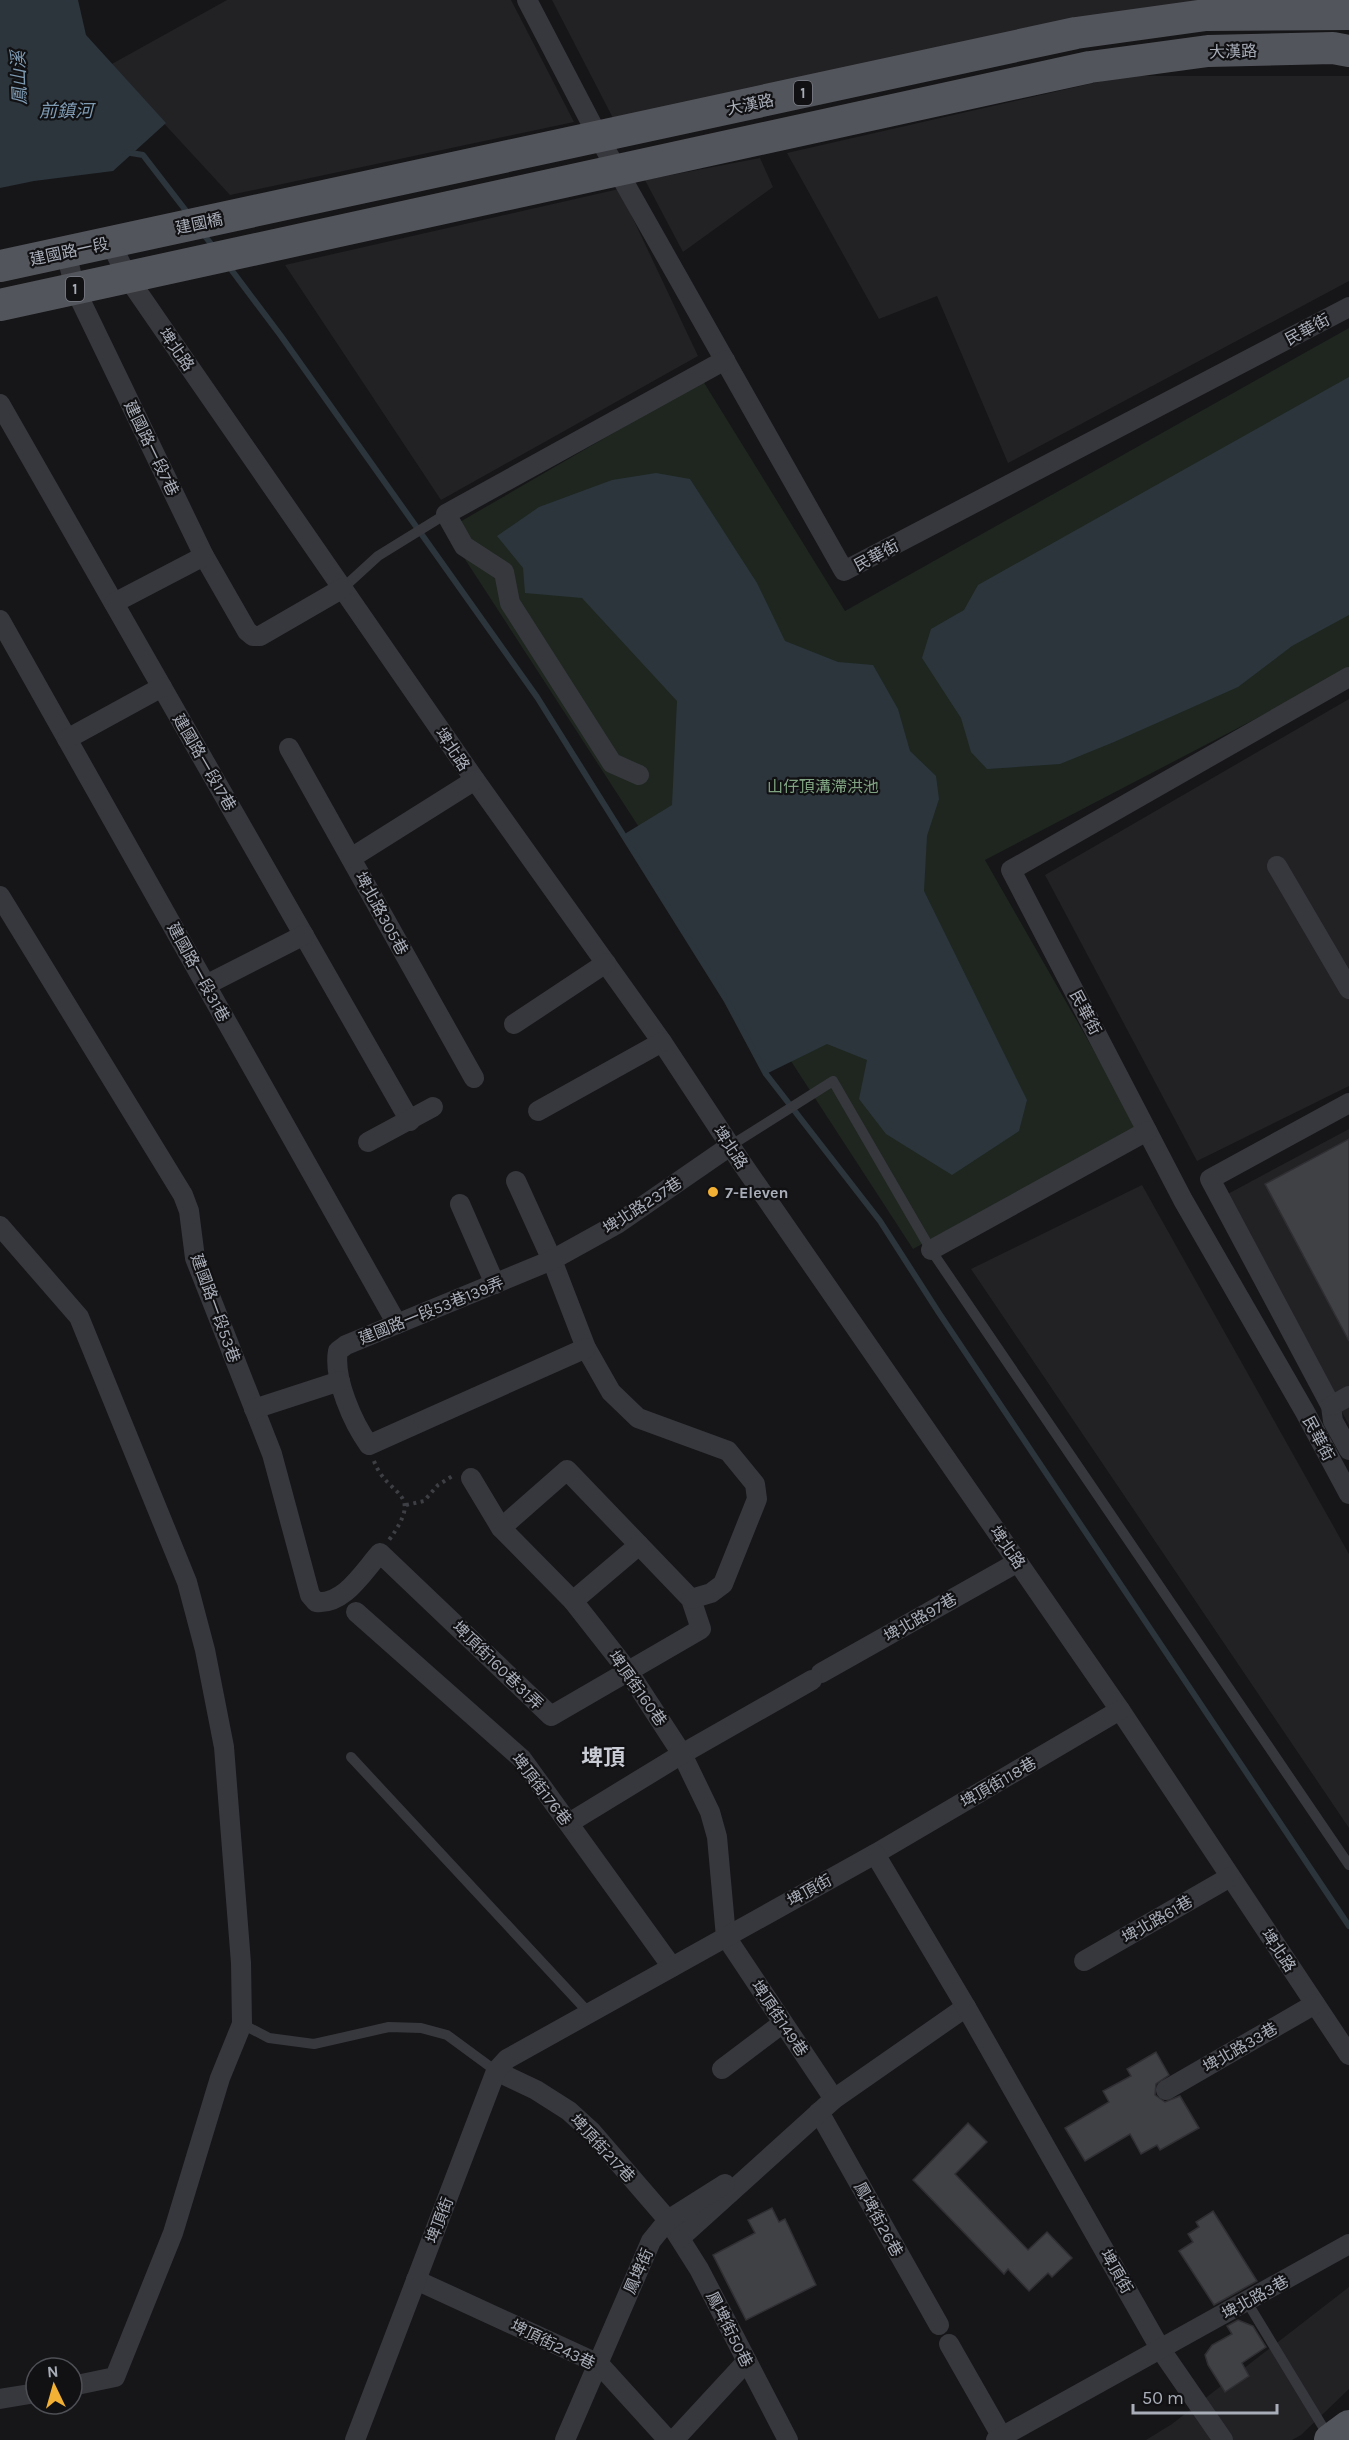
<svg xmlns="http://www.w3.org/2000/svg" width="1349" height="2440" font-family="Karla,'Noto Sans TC',sans-serif">
<style>
.built{fill:#222225}
.green{fill:#1e261f}
.water{fill:#2c353c}
.lines{fill:none;stroke-linecap:round;stroke-linejoin:round}
.stream{stroke:#2c353c;stroke-width:6}
.building{fill:#404145;stroke:#303034;stroke-width:1.5}
.path{stroke:#3d3f44;stroke-width:4;stroke-dasharray:3 4.5;stroke-linecap:butt}
.lane{stroke:#37383d;stroke-width:10}
.street{stroke:#37383d;stroke-width:20}
.primary{stroke:#53555c;stroke-width:32}
.poi-dot{fill:#f2b134;stroke:#111113;stroke-width:2}
.labels{text-anchor:middle;stroke-width:4.5;stroke-linejoin:round;paint-order:stroke}
.shield{fill:#111113;stroke:#7b7e86;stroke-width:1.5}
.shield-label{font-size:15px;font-weight:bold;fill:#a8adb8}
.street-label{font-size:16px;fill:#a8adb8;stroke:#111113}
.park-label{font-size:16px;fill:#7fa381;stroke:#111113}
.poi-label{font-size:16px;font-weight:bold;fill:#a8adb8;stroke:#111113;text-anchor:start}
.water-label{font-size:18px;font-style:italic;fill:#7f9bb3;stroke:#111113}
.district-label{font-size:22px;font-weight:bold;fill:#c9ccd4;stroke:#111113}
</style>
<rect width="100%" height="100%" fill="#161618"/>
<g class="built">
<polygon points="227,0 511,0 574,122 230,195 110,65"/>
<polygon points="552,0 1282,0 614,120"/>
<polygon points="1124,76 1349,76 1349,281 1008,463 937,296 879,319 787,153"/>
<polygon points="760,158 773,187 683,252 645,180"/>
<polygon points="619,189 698,356 441,500 285,265"/>
<polygon points="1349,699 1349,1086 1197,1161 1045,875"/>
<polygon points="1349,1129 1349,1425 1224,1196"/>
<polygon points="1142,1185 1349,1554 1349,1828 971,1269"/>
<polygon points="1349,2287 1349,2389 1301,2435 1292,2440 1146,2440 1172,2424"/>
</g>
<polygon class="green" points="1349,328 1349,670 985,860 1137,1126 913,1249 446,530 703,381 845,611"/>
<g class="water">
<polygon points="0,0 78,0 86,35 166,123 113,171 34,181 0,188"/>
<polygon points="1349,377 1349,615 1292,646 1238,687 1114,742 1060,764 987,769 971,752 961,718 922,658 931,629 964,610 978,585"/>
<polygon points="656,473 690,479 757,583 785,641 838,662 873,665 898,709 910,751 936,776 939,799 927,836 924,891 1027,1100 1019,1131 952,1175 886,1134 859,1099 867,1060 827,1044 766,1074 727,1001 623,835 672,805 677,701 582,598 525,593 523,568 497,536 539,507 612,480"/>
</g>
<g class="lines">
<g class="stream">
<polyline points="125,152 143,155 190,216"/>
<polyline points="201,231 215,249"/>
<polyline points="227,264 281,336 537,697 727,1001 766,1074 880,1221 939,1313 1349,1926"/>
</g>
</g>
<g class="building">
<polygon points="1349,1139 1349,1341 1265,1184"/>
<polygon points="1156,2052 1169,2075 1156,2084 1155,2095 1165,2102 1180,2096 1199,2128 1160,2150 1157,2145 1141,2154 1130,2134 1085,2161 1065,2128 1109,2102 1103,2091 1131,2076 1127,2069"/>
<polygon points="968,2123 987,2142 955,2174 1028,2250 1047,2232 1072,2258 1052,2277 1048,2273 1029,2291 1008,2269 1004,2274 913,2180"/>
<polygon points="772,2208 779,2222 785,2219 816,2285 746,2320 713,2255 755,2233 748,2220"/>
<polygon points="1213,2211 1257,2281 1214,2305 1179,2251 1193,2242 1188,2234 1199,2227 1196,2222"/>
<polygon points="1238,2320 1253,2326 1266,2347 1242,2363 1249,2376 1225,2392 1208,2365 1205,2355 1212,2345 1232,2334 1227,2326"/>
</g>
<g class="lines">
<g class="path">
<path d="M374,1461c14,38 52,28 15,79"/>
<polyline points="406,1505 424,1501 438,1485 454,1475"/>
</g>
<g class="lane">
<polyline points="343,588 378,556 446,514"/>
<polyline points="730,1146 833,1081 931,1250 1349,1865"/>
<polyline points="351,1757 589,2013"/>
<polyline points="242,2024 269,2038 314,2044 389,2027 421,2028 447,2035 496,2071"/>
<polyline points="1247,2302 1329,2437"/>
</g>
<g class="street">
<polyline points="527,0 599,138 844,571 1349,307"/>
<polyline points="110,242 128,278 159,323 475,780 662,1042 741,1162 1120,1710 1349,2055"/>
<polyline points="66,252 75,289 204,556 247,631 253,636 260,636 343,588"/>
<polyline points="0,404 410,1121"/>
<polyline points="114,603 204,556"/>
<polyline points="0,620 397,1324"/>
<polyline points="1349,677 1011,870 1183,1200 1305,1412 1349,1494"/>
<polyline points="67,739 162,687"/>
<polyline points="289,748 474,1078"/>
<polyline points="639,775 612,763 510,603 504,572 464,546 446,514 725,360"/>
<polyline points="351,858 475,780"/>
<polyline points="1277,866 1349,989"/>
<path d="M0,896l183,299 6,16 6,47 77,196 38,141 6,7c28,3 47,-30 64,-49l171,163 150,-87 -10,-30 -124,-129 -66,58"/>
<polyline points="206,985 304,935"/>
<polyline points="514,1024 606,963"/>
<polyline points="1349,1103 1210,1179 1331,1406 1333,1421 1349,1450"/>
<polyline points="538,1111 662,1042"/>
<polyline points="368,1142 433,1107"/>
<polyline points="516,1181 552,1260 586,1348 611,1392 638,1418 728,1451 755,1484 757,1499 723,1584 711,1593 691,1599"/>
<polyline points="460,1204 495,1284"/>
<polyline points="0,1226 79,1317 187,1582 205,1650 224,1747 241,1963 242,2024 220,2078 173,2233 115,2377 72,2386"/>
<polyline points="931,1250 1147,1131"/>
<path d="M586,1348l-217,97c-16,-22 -36,-67 -31,-94l8,-6 206,-85 65,-36 113,-78"/>
<polyline points="1331,1406 1349,1396"/>
<polyline points="254,1409 340,1381"/>
<polyline points="471,1478 501,1528 573,1601 628,1671 682,1754 710,1812 717,1837 726,1937 834,2099"/>
<polyline points="573,1601 639,1545"/>
<polyline points="356,1612 522,1759 672,1967"/>
<polyline points="821,1673 1018,1562"/>
<polyline points="569,1823 682,1754 812,1680"/>
<polyline points="875,1854 1120,1710"/>
<polyline points="1084,1961 1230,1877"/>
<polyline points="722,2069 783,2023"/>
<polyline points="496,2071 536,2090 569,2111 592,2132 668,2220 699,2269 788,2440"/>
<polyline points="1166,2090 1315,2004"/>
<polyline points="819,2112 939,2325"/>
<polyline points="680,2238 834,2099 966,2007"/>
<polyline points="416,2280 599,2364 668,2440"/>
<polyline points="949,2344 1002,2437"/>
<polyline points="0,2399 36,2393"/>
<polyline points="355,2440 496,2071 507,2059 875,1854 966,2007 1161,2350 1223,2440"/>
<polyline points="565,2440 651,2241 668,2220 725,2184"/>
<polyline points="674,2440 747,2361"/>
<polyline points="996,2440 1349,2244"/>
</g>
<g class="primary">
<polyline points="0,266 1076,33 1206,15 1349,14"/>
<polyline points="0,305 1090,67 1208,51 1333,48 1349,51"/>
<polyline points="1330,2440 1349,2426"/>
</g>
</g>
<circle class="poi-dot" cx="713" cy="1192" r="6"/>
<g class="labels">
<g class="shield">
<rect x="794" y="81" width="18" height="24" rx="4.5"/>
<rect x="66" y="277" width="18" height="24" rx="4.5"/>
</g>
<g class="shield-label">
<text x="803" y="98">1</text>
<text x="75" y="294">1</text>
</g>
<g class="street-label">
<text transform="translate(1233 51) rotate(-2)" y="6">大漢路</text>
<text transform="translate(750 104) rotate(-12)" y="6">大漢路</text>
<text transform="translate(199 223) rotate(-12)" y="6">建國橋</text>
<text transform="translate(69 251) rotate(-12)" y="6">建國路一段</text>
<text transform="translate(1307 329) rotate(-28)" y="6">民華街</text>
<text transform="translate(177 349) rotate(55)" y="6">埤北路</text>
<text transform="translate(152 448) rotate(64)" y="6">建國路一段7巷</text>
<text transform="translate(876 555) rotate(-28)" y="6">民華街</text>
<text transform="translate(453 749) rotate(56)" y="6">埤北路</text>
<text transform="translate(205 762) rotate(60)" y="6">建國路一段17巷</text>
<text transform="translate(382 913) rotate(61)" y="6">埤北路305巷</text>
<text transform="translate(199 972) rotate(61)" y="6">建國路一段31巷</text>
<text transform="translate(1086 1012) rotate(62)" y="6">民華街</text>
<text transform="translate(731 1147) rotate(56)" y="6">埤北路</text>
<text transform="translate(642 1205) rotate(-33)" y="6">埤北路237巷</text>
<text transform="translate(216 1308) rotate(70)" y="6">建國路一段53巷</text>
<text transform="translate(431 1310) rotate(-22)" y="6">建國路一段53巷139弄</text>
<text transform="translate(1319 1438) rotate(62)" y="6">民華街</text>
<text transform="translate(1008 1547) rotate(55)" y="6">埤北路</text>
<text transform="translate(920 1617) rotate(-30)" y="6">埤北路97巷</text>
<text transform="translate(498 1665) rotate(44)" y="6">埤頂街160巷31弄</text>
<text transform="translate(638 1688) rotate(55)" y="6">埤頂街160巷</text>
<text transform="translate(998 1782) rotate(-30)" y="6">埤頂街118巷</text>
<text transform="translate(542 1789) rotate(52)" y="6">埤頂街176巷</text>
<text transform="translate(809 1890) rotate(-29)" y="6">埤頂街</text>
<text transform="translate(1157 1919) rotate(-30)" y="6">埤北路61巷</text>
<text transform="translate(1279 1950) rotate(56)" y="6">埤北路</text>
<text transform="translate(780 2018) rotate(56)" y="6">埤頂街149巷</text>
<text transform="translate(1240 2047) rotate(-30)" y="6">埤北路33巷</text>
<text transform="translate(603 2148) rotate(47)" y="6">埤頂街217巷</text>
<text transform="translate(879 2219) rotate(61)" y="6">鳳埤街26巷</text>
<text transform="translate(439 2220) rotate(-69)" y="6">埤頂街</text>
<text transform="translate(638 2271) rotate(-66)" y="6">鳳埤街</text>
<text transform="translate(1117 2271) rotate(60)" y="6">埤頂街</text>
<text transform="translate(1255 2297) rotate(-29)" y="6">埤北路3巷</text>
<text transform="translate(730 2329) rotate(63)" y="6">鳳埤街50巷</text>
<text transform="translate(553 2344) rotate(26)" y="6">埤頂街243巷</text>
</g>
<g class="park-label">
<text x="823" y="792">山仔頂溝滯洪池</text>
</g>
<g class="poi-label">
<text x="725" y="1198">7-Eleven</text>
</g>
<g class="water-label">
<text transform="translate(19 78) rotate(-92)" y="6">鳳山溪</text>
<text x="66" y="117">前鎮河</text>
</g>
<g class="district-label">
<text x="603" y="1765">埤頂</text>
</g>
</g>
<g transform="translate(54 2386) rotate(355)"><circle r="28" fill="#111113" stroke="#4d4f55" stroke-width="1.5"/>
<path d="M0-4.5L10 22L0 15L-10 22Z" fill="#f2b134"/>
<text y="-9" font-size="16" font-weight="bold" text-anchor="middle" fill="#a8adb8">N</text>
</g>
<path d="M1133 2404v9h144v-9" fill="none" stroke="#a8adb8" stroke-width="3"/>
<text x="1142" y="2404" font-size="18" fill="#a8adb8" stroke="#111113" stroke-width="4.5" paint-order="stroke">50 m</text>
</svg>
